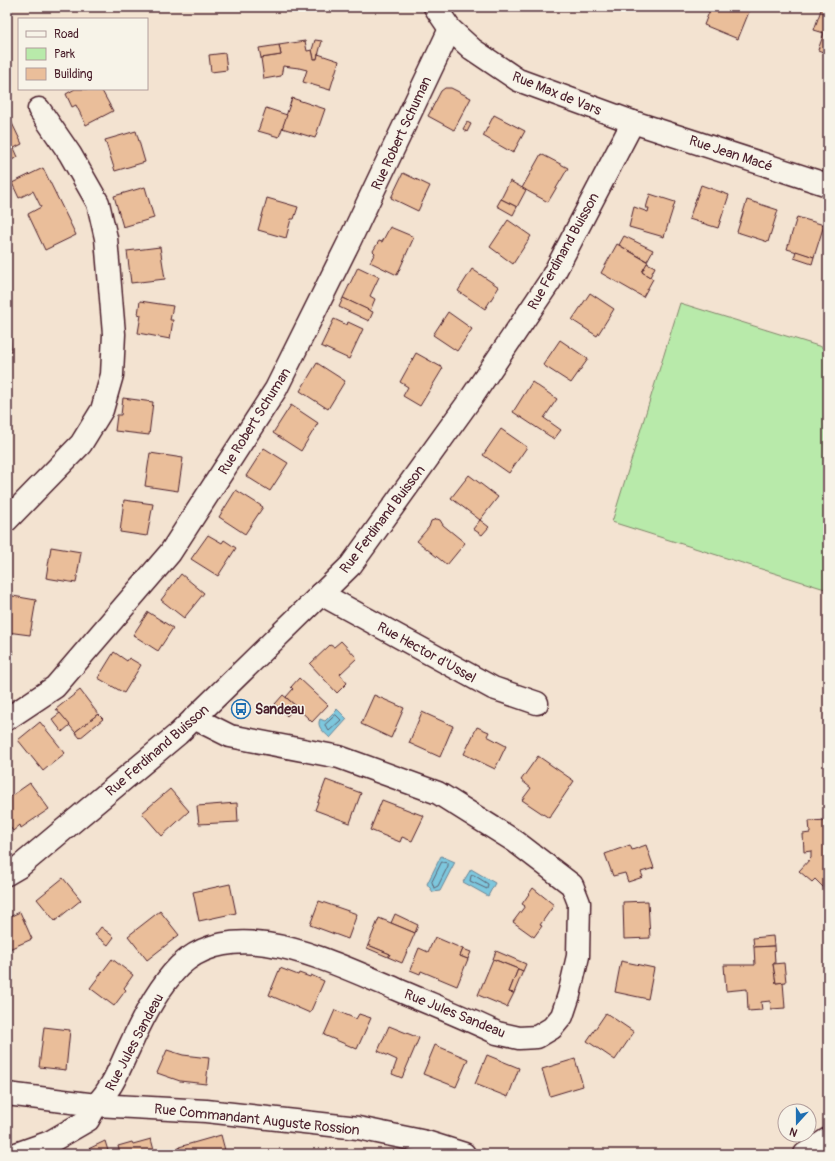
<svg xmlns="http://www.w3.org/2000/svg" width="835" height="1161" font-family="Pangolin,sans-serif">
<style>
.green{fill:#b8eaaa;stroke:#81846a}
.water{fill:#7dc7dd;stroke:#698496}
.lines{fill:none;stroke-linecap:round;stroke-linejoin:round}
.shore{stroke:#5e6272;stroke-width:1}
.building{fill:#eabe9a;stroke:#4a1f2b}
.street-casing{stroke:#4a1f2b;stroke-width:25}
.secondary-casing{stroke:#4a1f2b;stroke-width:25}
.street{stroke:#f7f3e8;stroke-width:22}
.secondary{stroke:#f7f3e8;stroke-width:22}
.labels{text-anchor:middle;stroke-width:3;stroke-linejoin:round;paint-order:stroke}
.street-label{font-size:14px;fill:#4a1f2b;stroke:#f7f3e8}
.poi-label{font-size:14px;font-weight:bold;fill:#4a1f2b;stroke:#f7f3e8;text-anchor:start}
</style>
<rect width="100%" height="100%" fill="#f3e3d1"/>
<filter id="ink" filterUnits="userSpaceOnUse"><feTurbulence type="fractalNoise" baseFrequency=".025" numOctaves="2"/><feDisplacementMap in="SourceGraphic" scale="8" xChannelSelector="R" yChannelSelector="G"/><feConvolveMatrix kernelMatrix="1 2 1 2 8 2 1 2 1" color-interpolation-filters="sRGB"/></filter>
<g filter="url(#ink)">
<polygon class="green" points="680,303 828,349 828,590 612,522"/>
<g class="water">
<path d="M337,709l10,10 -17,19c-6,-6 -14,-11 -10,-19l5,2z"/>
<polygon points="441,856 455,862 440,891 433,892 427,884"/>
<polygon points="471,869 495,883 488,896 463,882"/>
</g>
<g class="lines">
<g class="shore">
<polygon points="336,715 341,720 329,731 325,725"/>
<polygon points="442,862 448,863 448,866 438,886 434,888 432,882"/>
<polygon points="474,875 488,884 487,889 470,881 471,876"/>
</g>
</g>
<g class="building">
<polygon points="711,7 751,7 738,39 704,25"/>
<polygon points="822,7 828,7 828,54 818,50 824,33 814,30"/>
<polygon points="315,40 322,41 317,59 314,59 312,50"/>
<polygon points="305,41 307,51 312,50 314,59 317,59 318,54 339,61 330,90 303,82 307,70 299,68 283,66 281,76 264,79 261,58 281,55 279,45"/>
<polygon points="279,45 281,55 261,58 259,48"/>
<polygon points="225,53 227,70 211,72 209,55"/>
<polygon points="445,88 451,88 471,98 454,130 428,116 441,91"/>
<polygon points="75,89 101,89 113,111 86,125 76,105 72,107 66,94"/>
<polygon points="292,98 325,109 315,138 282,128"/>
<polygon points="266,108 287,115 279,137 258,131"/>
<polygon points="494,115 525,131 513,153 483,136"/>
<polygon points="10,119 22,144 14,148 18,157 7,162 7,120"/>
<polygon points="467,122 471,124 467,132 463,129"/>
<polygon points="136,131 145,162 115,171 105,140"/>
<polygon points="541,154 568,168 548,202 522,188"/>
<polygon points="43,168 76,235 45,250 28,214 41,207 33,191 19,198 12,183"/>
<polygon points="403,173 430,186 418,211 391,198"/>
<polygon points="510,181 526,190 517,207 501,199"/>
<polygon points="701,185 729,195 718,228 689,219"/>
<polygon points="145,187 154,218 123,227 114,196"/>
<polygon points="650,194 675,202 664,237 629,227 634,207 648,212 649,208 646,208"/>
<polygon points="267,198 298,207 294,219 291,219 286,238 258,230"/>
<polygon points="501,199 517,207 513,215 497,206"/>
<polygon points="747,200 778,210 768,242 737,232"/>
<polygon points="797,217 824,225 814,257 787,249"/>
<polygon points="508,220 531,236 513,264 490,247"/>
<polygon points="390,227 414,237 397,275 370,262 375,253 373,251 379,241 382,242"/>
<polygon points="624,236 653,250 647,261 619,245"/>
<polygon points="617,244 648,262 642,272 653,279 643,297 601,273"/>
<polygon points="160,247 165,279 131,283 127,251"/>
<polygon points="796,251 814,257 812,264 794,258"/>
<polygon points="647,263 655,267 650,277 642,272"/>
<polygon points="358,267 379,277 370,296 375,299 370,311 343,298"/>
<polygon points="472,269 499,287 485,309 458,291"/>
<polygon points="590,293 614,309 597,336 572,320"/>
<polygon points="343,298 373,312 369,321 339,307"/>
<polygon points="140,301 173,306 170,320 173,320 170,339 138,333 141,315 138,314"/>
<polygon points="7,308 9,308 11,351 7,351"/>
<polygon points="448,312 472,329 457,351 433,335"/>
<polygon points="334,319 347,325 348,322 363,329 349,359 321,346"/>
<polygon points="560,340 588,359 571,383 543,365"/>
<polygon points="416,353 443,368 420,406 403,396 408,387 400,382"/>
<polygon points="317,363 345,381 328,409 300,391"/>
<polygon points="532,382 557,399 544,418 561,430 554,439 513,412"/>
<polygon points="123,398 153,402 149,435 115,431 117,415 121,415"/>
<polygon points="291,405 318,423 301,451 273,433"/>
<polygon points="501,429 527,447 509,473 483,455"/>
<polygon points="264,448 288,463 270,491 246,476"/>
<polygon points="150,453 183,458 178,491 145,486"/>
<polygon points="469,475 498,497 480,520 451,498"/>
<polygon points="236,490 263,507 245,534 219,517"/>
<polygon points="124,500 153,504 147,536 120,532"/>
<polygon points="437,519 440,520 443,525 465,543 447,565 417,541 429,527 431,521"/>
<polygon points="480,520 489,527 482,535 473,529"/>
<polygon points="208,535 222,543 224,540 236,548 218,576 191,559"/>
<polygon points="51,547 81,552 76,583 46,578"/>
<polygon points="181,574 204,593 184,618 161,600"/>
<polygon points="7,595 36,600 30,635 7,632"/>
<polygon points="148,612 173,628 158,651 133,635"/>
<polygon points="341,641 357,658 340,674 347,683 337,693 310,664 330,645 334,647"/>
<polygon points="7,650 13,651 10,673 7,672"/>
<polygon points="114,652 127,661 129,658 141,665 124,693 98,678"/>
<polygon points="299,678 328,705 312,722 286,697 293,689 291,687"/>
<polygon points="80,690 98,714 75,732 56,709"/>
<polygon points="283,695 296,706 287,716 275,704"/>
<polygon points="374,695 404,708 391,738 361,724"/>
<polygon points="422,712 453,726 440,757 409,743"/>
<polygon points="60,713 70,725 62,732 52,719"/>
<polygon points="98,714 103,719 80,738 75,732"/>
<polygon points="40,722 65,753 43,771 18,740"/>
<polygon points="477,727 489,732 487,736 506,746 495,769 464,754"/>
<polygon points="538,756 574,781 549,818 522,800 531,788 521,780"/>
<polygon points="326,780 361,793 350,823 315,810"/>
<polygon points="30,783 49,809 21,828 20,825 13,831 7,823 7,811 9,810 7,807 7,799"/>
<polygon points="170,789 189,811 162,836 142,813"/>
<polygon points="382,800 424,816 412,841 402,837 400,842 370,830"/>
<polygon points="237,803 238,822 199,824 197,806"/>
<polygon points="828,820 828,892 815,879 812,882 799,871 811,858 811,851 804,852 803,834 810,833 809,821"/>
<polygon points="630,845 632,850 646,845 654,868 641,872 643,877 628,882 625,873 613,876 605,854"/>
<polygon points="63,878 81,900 55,921 37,899"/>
<polygon points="230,884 236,913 199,921 193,892"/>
<polygon points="533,888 554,905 540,925 542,926 534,937 513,922 525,906 522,904"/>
<polygon points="319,901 357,914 348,939 310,925"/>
<polygon points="648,901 650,938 624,939 623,902"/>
<polygon points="160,911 179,935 147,960 128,936"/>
<polygon points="20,912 32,939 7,950 7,918"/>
<polygon points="395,914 418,925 415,933 391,923"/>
<polygon points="379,918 415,933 402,963 388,957 390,954 368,945"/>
<polygon points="101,927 114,937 108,945 95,935"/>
<polygon points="773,936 774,946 754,947 753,938"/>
<polygon points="435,937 463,949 460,956 468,959 457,986 421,971 420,974 410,970 419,948 428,952"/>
<polygon points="368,945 390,954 388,957 367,948"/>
<polygon points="774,946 775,964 773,964 776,983 783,982 785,1008 771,1009 770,1001 761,1002 762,1010 748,1011 747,989 726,991 724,965 755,965 754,947"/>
<polygon points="463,949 471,952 468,959 460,956"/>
<polygon points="496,951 526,964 523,971 493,959"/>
<polygon points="112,959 133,975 124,988 126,990 114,1006 90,988"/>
<polygon points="493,959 518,969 509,992 514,993 507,1007 478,995"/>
<polygon points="621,961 654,968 648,999 615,992"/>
<polygon points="784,963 786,982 776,983 773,964"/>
<polygon points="280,968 298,975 299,973 310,977 311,975 324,981 310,1013 269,995"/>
<polygon points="518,969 523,971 514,993 509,992"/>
<polygon points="335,1010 356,1019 359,1014 371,1018 357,1049 324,1035"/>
<polygon points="606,1013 634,1032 615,1060 587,1041"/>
<polygon points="389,1026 419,1038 402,1078 392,1074 397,1060 378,1051"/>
<polygon points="44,1027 70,1030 66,1070 39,1067"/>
<polygon points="435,1045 468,1059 456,1087 423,1074"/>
<polygon points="167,1050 183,1055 209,1058 206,1084 180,1081 157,1073"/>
<polygon points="487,1055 519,1068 508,1097 475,1084"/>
<polygon points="575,1059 583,1086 550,1096 542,1069"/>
<polygon points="221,1135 226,1154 181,1154 179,1147"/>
<polygon points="151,1139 155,1154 120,1154 118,1146 132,1142 133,1144"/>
<polygon points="105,1141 109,1154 78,1154"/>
</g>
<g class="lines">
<defs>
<g id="street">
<polyline points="435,7 450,29 472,49 518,80 633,122 828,185"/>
<polyline points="7,520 81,444 102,410 112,375 114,334 106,238 98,203 70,154 39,109"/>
<polyline points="321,594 493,688 537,703"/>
<polyline points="7,719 55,687 170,553 276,389 350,240 450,29"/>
<polyline points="7,874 19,867 178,734 351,565 472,397 550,281 633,122"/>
<path d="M7,1094l89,11c17,-18 22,-34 33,-57 12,-26 25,-53 44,-75 54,-64 155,-12 216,13 36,16 73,30 108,47l22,5 18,-1 15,-9 10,-12 7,-21 9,-39 1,-53 -7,-18 -56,-43 -78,-49 -99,-36 -109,-21 -36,-18"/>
</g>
<g id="secondary">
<polyline points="16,1154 50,1142 88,1120 96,1105 206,1111 358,1128 426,1142 464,1154"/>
<polyline points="805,1154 828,1139"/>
</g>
</defs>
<use href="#street" class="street-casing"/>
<use href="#secondary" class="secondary-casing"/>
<use href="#street" class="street"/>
<use href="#secondary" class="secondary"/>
</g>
</g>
<defs>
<symbol id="bus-ring" viewBox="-11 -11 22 22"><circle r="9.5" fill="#f7f3e8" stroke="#1f6fb2" stroke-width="1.5"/><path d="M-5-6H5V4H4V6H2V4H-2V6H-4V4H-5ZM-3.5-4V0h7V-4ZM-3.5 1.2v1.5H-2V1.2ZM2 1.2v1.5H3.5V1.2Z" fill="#1f6fb2"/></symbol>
</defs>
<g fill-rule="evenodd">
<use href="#bus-ring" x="230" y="698" width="22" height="22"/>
</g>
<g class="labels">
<g class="street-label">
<text transform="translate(557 93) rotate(22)" y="5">Rue Max de Vars</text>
<text transform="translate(401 133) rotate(-65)" y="5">Rue Robert Schuman</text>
<text transform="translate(731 153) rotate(18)" y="5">Rue Jean Macé</text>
<text transform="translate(563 251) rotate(-61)" y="5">Rue Ferdinand Buisson</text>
<text transform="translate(254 421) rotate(-58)" y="5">Rue Robert Schuman</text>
<text transform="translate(382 519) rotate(-53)" y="5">Rue Ferdinand Buisson</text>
<text transform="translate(427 652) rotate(29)" y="5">Rue Hector d'Ussel</text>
<text transform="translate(157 750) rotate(-41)" y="5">Rue Ferdinand Buisson</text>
<text transform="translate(455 1013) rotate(22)" y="5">Rue Jules Sandeau</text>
<text transform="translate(134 1042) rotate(-62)" y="5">Rue Jules Sandeau</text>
<text transform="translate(257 1119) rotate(6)" y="5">Rue Commandant Auguste Rossion</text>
</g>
<g class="poi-label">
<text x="255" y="714">Sandeau</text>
</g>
</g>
<rect width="835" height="1161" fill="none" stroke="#f7f3e8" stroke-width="24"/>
<rect x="12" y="12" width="811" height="1137" fill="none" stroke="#4a1f2b" stroke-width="1.5" filter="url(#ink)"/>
<rect x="18" y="18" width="130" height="72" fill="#f7f3e8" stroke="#b29e9c"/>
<rect x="26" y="31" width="20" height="6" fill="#f7f3e8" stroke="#b29e9c"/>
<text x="54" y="38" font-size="12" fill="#4a1f2b">Road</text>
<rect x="26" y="48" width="20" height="12" fill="#b8eaaa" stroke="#b29e9c"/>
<text x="54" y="58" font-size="12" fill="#4a1f2b">Park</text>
<rect x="26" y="68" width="20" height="12" fill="#eabe9a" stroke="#b29e9c"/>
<text x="54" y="78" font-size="12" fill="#4a1f2b">Building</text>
<g transform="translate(797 1123) rotate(201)"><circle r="19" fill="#f7f3e8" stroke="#b29e9c"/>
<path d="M0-3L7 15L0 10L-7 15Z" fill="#1f6fb2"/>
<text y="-6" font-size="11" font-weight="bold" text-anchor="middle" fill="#4a1f2b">N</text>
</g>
</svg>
